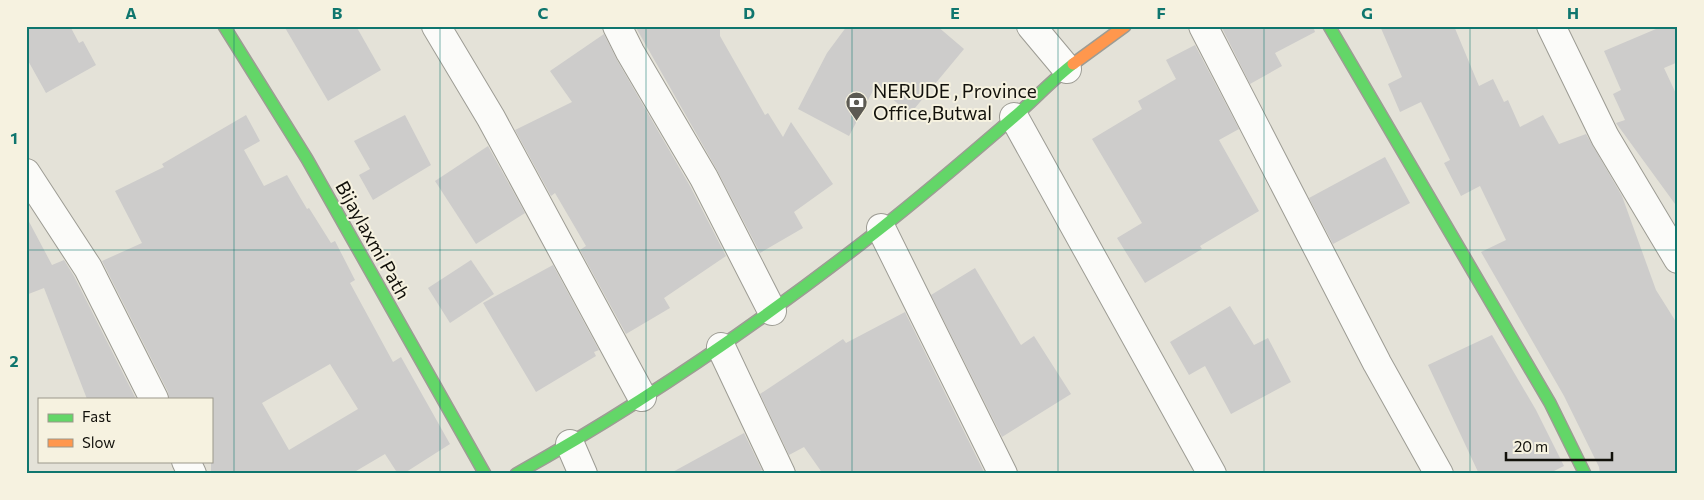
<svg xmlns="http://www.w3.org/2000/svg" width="1704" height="500" font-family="Commissioner,sans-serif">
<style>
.building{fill:#cdcccb;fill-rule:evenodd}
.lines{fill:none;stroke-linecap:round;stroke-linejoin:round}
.street-casing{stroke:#9d9c94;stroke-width:30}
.fast-casing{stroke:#9d9c94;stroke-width:14}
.slow-casing{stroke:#9d9c94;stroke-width:14}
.street{stroke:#fbfbf9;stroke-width:28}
.fast{stroke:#63d668;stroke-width:11}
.slow{stroke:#ff974d;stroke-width:11}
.grid{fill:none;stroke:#0f766e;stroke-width:1;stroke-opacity:0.55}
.labels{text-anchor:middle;stroke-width:4;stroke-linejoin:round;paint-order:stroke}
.poi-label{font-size:19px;fill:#12110b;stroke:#f6f2e0;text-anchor:start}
.street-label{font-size:19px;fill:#12110b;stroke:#f6f2e0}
.neatline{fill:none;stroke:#0f766e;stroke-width:2}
.grid-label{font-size:16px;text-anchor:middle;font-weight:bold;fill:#0f766e}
</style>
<rect width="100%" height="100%" fill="#e4e2d8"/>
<g class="building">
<polygon points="26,26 70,26 79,43 83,41 96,65 46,93 26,57"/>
<polygon points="284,26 356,26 381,70 328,101"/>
<polygon points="635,26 720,26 720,36 765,115 768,113 783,137 791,122 833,184 794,212 803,228 760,253 717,170"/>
<polygon points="847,26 937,26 964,49 910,114 876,85 849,136 798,109 827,53"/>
<polygon points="1221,26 1313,26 1315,32 1275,53 1282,66 1250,84"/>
<polygon points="1380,26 1454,26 1479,86 1493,79 1504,102 1508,100 1520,127 1543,115 1559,144 1586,134 1622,196 1656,290 1678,325 1678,474 1600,474 1599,467 1564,396 1481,252 1506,240 1480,186 1461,196 1444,163 1450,160 1421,102 1400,112 1388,84 1402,77"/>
<polygon points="1663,26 1678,26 1678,62 1664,68 1678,98 1678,208 1616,123 1625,120 1613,94 1621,90 1604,51"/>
<polygon points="604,34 617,60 690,186 726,256 664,298 670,308 626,334 580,250 586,246 555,193 551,196 515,130 572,102 550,71"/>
<polygon points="1195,45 1239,129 1219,140 1259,211 1200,246 1202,249 1145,283 1117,238 1142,223 1092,139 1142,109 1138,101 1176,79 1166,60"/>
<path d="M246,115l14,26 -16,9 20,36 23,-11 20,34 2,-1 22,35 4,-2 20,39 -5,3 43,79 8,-5 49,87 -47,30h-5l-13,-20 -34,20h-140v-75h-42l-1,-7 -66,-131 40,-18 -27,-52 49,-24 -2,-3zM330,364l28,45 -69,41 -27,-47z"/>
<polygon points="405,115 431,165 373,200 359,175 370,169 354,141"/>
<polygon points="488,146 525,213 476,244 435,181"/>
<polygon points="1385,157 1410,203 1333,244 1309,198"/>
<polygon points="26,216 52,265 64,260 74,276 136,399 87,399 44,288 26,295"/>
<polygon points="471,260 494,294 450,323 428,288"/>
<polygon points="553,265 599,350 594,352 596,356 536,392 483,303"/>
<polygon points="975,268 1021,345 1034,336 1071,394 1002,437 931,295"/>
<polygon points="1230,306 1254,345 1268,338 1291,382 1231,414 1205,366 1189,375 1170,342"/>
<polygon points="905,312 985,474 823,474 804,447 789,455 760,394 843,339 846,343"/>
<polygon points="1492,335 1536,410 1564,466 1548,474 1479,474 1428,365"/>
<polygon points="744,433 762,470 754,474 669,474"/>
</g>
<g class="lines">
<defs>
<g id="street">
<polyline points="436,26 491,118 642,397"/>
<polyline points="617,26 630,52 704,178 772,311"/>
<polyline points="1031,26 1067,69"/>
<polyline points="1203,26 1377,363 1439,474"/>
<polyline points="1551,26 1605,137 1678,259"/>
<polyline points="1014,117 1212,474"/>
<polyline points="26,173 88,268 154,399"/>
<polyline points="881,228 1003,474"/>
<polyline points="721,347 781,474"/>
<polyline points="570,444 583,474"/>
<polyline points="186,461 192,474"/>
</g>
<g id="fast">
<polyline points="224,26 307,159 485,474"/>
<polyline points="1329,26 1550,403 1585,474"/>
<path d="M516,474c128,-71 249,-155 364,-245 46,-36 90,-74 134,-112 20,-17 38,-37 59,-53"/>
</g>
<polyline id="slow" points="1073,64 1125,26"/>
</defs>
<use href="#street" class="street-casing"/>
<use href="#fast" class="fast-casing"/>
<use href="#slow" class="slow-casing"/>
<use href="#street" class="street"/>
<use href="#fast" class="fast"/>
<use href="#slow" class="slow"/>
</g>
<path class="grid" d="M234,26v448M440,26v448M646,26v448M852,26v448M1058,26v448M1264,26v448M1470,26v448M26,250h1652"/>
<defs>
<symbol id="bank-pin" viewBox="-11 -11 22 30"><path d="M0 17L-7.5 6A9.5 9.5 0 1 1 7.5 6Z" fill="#5c5a53" stroke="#f6f2e0"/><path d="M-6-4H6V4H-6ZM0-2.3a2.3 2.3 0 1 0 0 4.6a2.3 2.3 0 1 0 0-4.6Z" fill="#fff"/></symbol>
</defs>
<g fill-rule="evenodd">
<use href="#bank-pin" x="844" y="90" width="25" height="34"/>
</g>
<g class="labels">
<g class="poi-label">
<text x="873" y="98">NERUDE , Province<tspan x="873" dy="22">Office,Butwal</tspan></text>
</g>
<g class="street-label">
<text transform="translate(373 240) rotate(61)" y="7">Bijaylaxmi Path</text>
</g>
</g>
<rect width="1704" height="500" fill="none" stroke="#f6f2e0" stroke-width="55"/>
<rect x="38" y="398" width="175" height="65" fill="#f6f2e0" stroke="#9b988b"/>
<rect x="48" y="414" width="25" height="8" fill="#63d668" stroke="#9b988b"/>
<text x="82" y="422" font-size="15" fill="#12110b">Fast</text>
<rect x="48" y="439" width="25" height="8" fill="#ff974d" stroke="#9b988b"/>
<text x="82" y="448" font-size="15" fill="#12110b">Slow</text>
<path d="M1506 452v8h106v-8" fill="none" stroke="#12110b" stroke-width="2.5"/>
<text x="1514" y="452" font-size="15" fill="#12110b" stroke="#f6f2e0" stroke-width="4" paint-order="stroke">20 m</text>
<rect x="28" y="28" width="1648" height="444" class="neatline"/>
<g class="grid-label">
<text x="131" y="19">A</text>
<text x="337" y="19">B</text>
<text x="543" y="19">C</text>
<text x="749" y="19">D</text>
<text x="955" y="19">E</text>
<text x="1161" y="19">F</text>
<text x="1367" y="19">G</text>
<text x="1573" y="19">H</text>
<text x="14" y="144">1</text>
<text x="14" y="367">2</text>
</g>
</svg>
